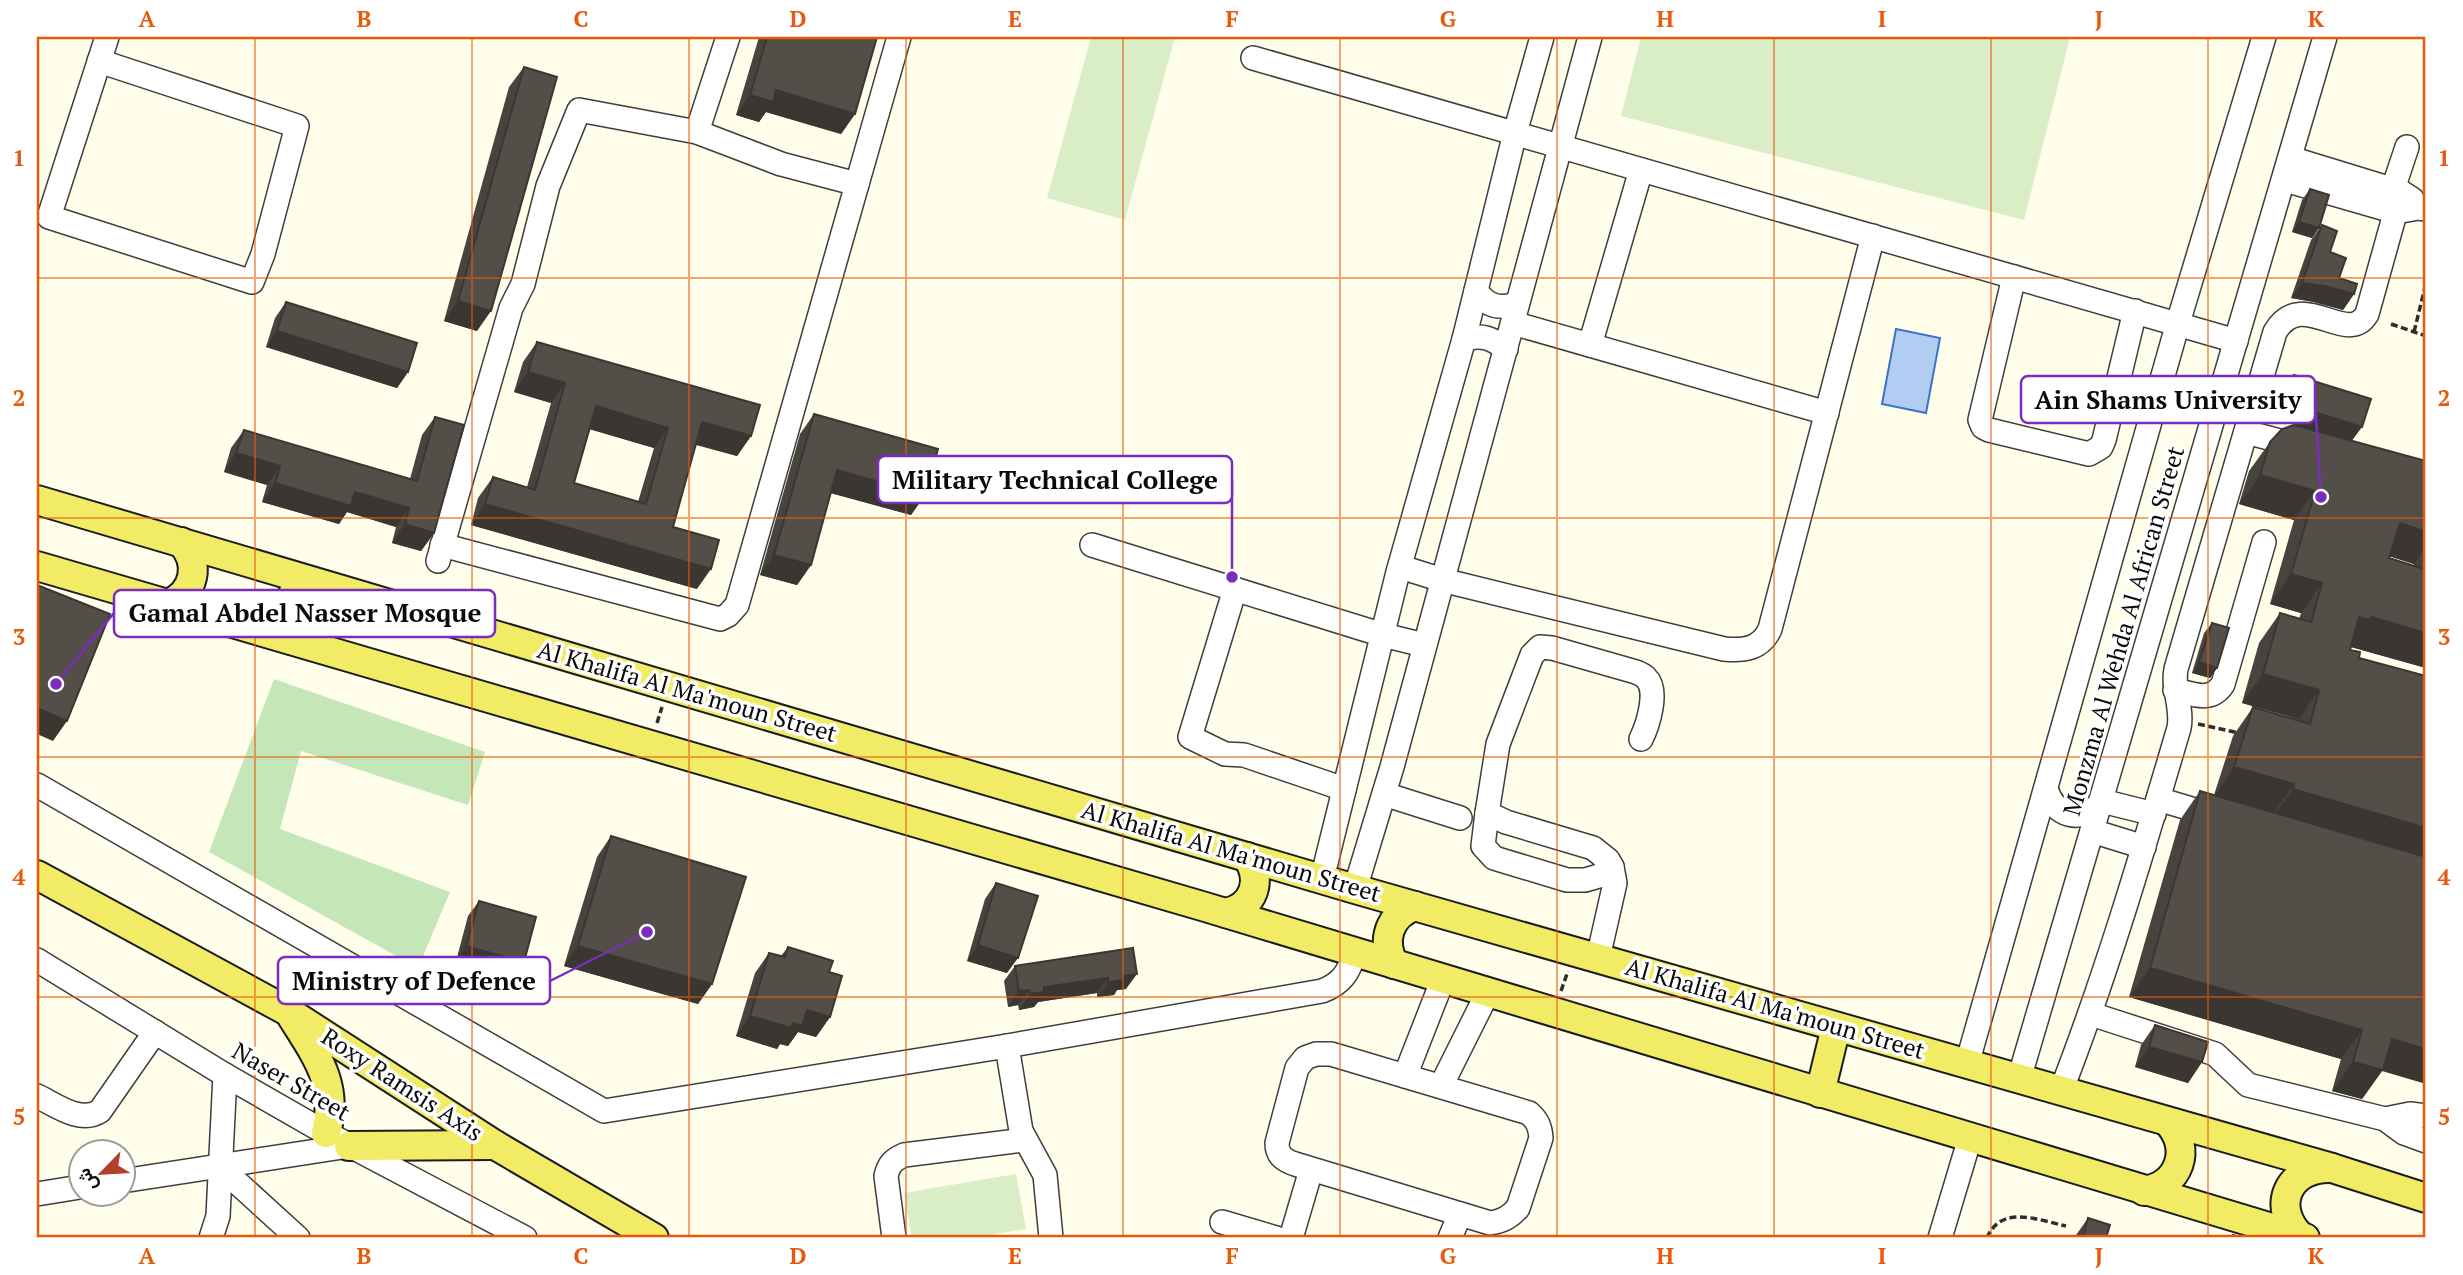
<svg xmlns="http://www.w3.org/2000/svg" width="2463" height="1275" font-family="'PT Serif',Vazirmatn,serif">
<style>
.green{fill:#c5e6b6}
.pitch{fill:#d9edc7}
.water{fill:#b1cdf2;stroke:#3c73c5;stroke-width:2}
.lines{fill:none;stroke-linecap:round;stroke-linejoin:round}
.minor-casing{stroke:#3e3e3e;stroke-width:26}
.major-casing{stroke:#1c1c1c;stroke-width:32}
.path{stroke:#2d2d2d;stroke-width:3.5;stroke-dasharray:7 3.5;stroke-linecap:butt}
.minor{stroke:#fff;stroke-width:23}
.major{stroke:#f1eb66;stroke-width:28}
.wall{fill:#47433e;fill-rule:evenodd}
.shaded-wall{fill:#3a3732}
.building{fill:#534e48;stroke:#3a3732;stroke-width:2;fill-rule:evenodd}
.grid{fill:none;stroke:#e8590c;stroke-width:2;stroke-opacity:0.55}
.labels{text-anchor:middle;stroke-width:7;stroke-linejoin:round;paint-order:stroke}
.street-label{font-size:24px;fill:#0b0b0b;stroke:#fff}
.leader{fill:none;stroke:#7b2cbf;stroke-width:2.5}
.callout-dot{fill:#7b2cbf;stroke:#fff;stroke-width:2.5}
.callout{fill:#fff;stroke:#7b2cbf;stroke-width:2.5}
.callout-label{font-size:26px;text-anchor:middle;font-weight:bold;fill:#0b0b0b}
.neatline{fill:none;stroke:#e8590c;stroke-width:2.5}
.grid-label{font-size:23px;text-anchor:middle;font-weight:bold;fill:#e8590c}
</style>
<rect width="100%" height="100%" fill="#fefeea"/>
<polygon class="green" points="274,679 485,752 468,805 301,751 280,829 450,892 418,968 209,852"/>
<g class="pitch">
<polygon points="1091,37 1175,37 1125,220 1047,198"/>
<polygon points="1641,37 2070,37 2024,220 1621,116"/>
<polygon points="1016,1174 1026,1229 973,1238 912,1238 904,1193"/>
</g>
<polygon class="water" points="1896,329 1940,338 1926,413 1882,404"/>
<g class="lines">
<defs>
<g id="minor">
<polyline points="1253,58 2236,341"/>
<polyline points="99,61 297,126 263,254 252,282 49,217 107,37"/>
<polyline points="697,132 728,37"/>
<polyline points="2290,158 2401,192 2412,199"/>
<polyline points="2285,180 2396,212 2418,208 2426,209"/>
<polyline points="2393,189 2407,147"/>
<polyline points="2014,277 1980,420 1983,427 1989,430 2089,454 2101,447 2104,440 2135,311"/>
<path d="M1476,291c12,16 23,18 41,13"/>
<polyline points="1513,323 1827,413"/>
<path d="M1464,339c18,-5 28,-1 42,10"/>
<polyline points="1590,345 1641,170"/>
<polyline points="2246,432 2302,447"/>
<polyline points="442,545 720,619 728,615 737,605 899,37"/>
<polyline points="1092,545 1383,635 1424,645"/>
<polyline points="438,561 511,308 523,284 548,186 579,110 697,132 781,164 857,184"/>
<path d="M1401,567l41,13 282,69c20,2 37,0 46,-20l103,-393"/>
<polyline points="1235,589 1190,737 1225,754 1244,755 1344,789"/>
<path d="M2175,690c18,4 36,13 48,-6l41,-142"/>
<path d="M37,785l567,326 403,-65 315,-55c19,-7 28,-19 32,-39"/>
<path d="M2046,788c8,29 36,37 56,13l52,13"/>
<polyline points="1384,794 1460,818"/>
<polyline points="2158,799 2218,817"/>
<polyline points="1487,813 1483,846 1494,858 1567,880 1585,880 1599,876 1612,867"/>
<polyline points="2092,831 2144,847"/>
<polyline points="1322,879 1398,572 1464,339 1515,133 1542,37"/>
<polyline points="1355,889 1392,767 1590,37"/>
<path d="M1598,958l17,-75 -3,-16 -4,-7 -15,-12 -87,-26 -19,-9 11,-69 34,-89 8,-8 12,1 84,24c4,2 8,3 10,6 13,12 2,47 -5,61"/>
<polyline points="37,960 225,1075 326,1133 525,1238"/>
<polyline points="2091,1014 2215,1054 2248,1085 2385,1119 2404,1133 2426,1141"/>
<polyline points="1007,1046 1021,1131 1045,1175 1051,1238"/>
<path d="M1316,1054h15l198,59c8,7 11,13 12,25l-23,70c-8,9 -15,13 -28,15l-195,-59c-12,-4 -18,-9 -18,-21l20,-75 8,-10z"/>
<polyline points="1967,1064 2178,323 2264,37"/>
<polyline points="1405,1076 1443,979"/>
<polyline points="2019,1079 2325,37"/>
<polyline points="1441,1086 1488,992"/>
<path d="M2061,1091c46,-118 82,-241 118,-363 4,-20 -7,-39 -3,-59l99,-337c27,-46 72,16 92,-18l34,-122"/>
<path d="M37,1096c19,9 43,28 63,15l55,-79"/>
<polyline points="2385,1119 2410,1114 2426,1116"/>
<polyline points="220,1167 298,1238"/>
<polyline points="122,1181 349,1146"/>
<polyline points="37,1194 80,1187"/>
<polyline points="1222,1222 1276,1238"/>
<polyline points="211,1238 218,1216 225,1075"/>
<path d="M894,1238l-8,-62c3,-12 7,-16 18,-21l120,-15"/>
<polyline points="1291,1238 1311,1170"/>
<polyline points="1450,1238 1460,1214"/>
<polyline points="1940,1238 1970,1138"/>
</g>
<g id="major">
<polyline points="37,500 1355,889 2332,1168 2426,1198"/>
<polyline points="37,566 1202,906 2305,1238"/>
<path d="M168,604c27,-11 33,-41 13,-62"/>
<path d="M291,640c-11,-24 -5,-44 16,-59"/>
<polyline points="37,875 289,1012 495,1145 654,1238"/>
<path d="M1226,913c28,-6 37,-33 21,-56"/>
<path d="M1394,964c-13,-23 -5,-49 21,-58"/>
<path d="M292,1017c25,40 47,68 34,116"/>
<polyline points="1820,1093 1836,1027"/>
<polyline points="349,1146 495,1145"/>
<path d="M2144,1191c36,-6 48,-42 24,-69"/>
<path d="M2301,1237c-31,-30 -13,-71 31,-69"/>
</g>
</defs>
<use href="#minor" class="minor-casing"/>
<use href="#major" class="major-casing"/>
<g class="path">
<polyline points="2391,324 2426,336"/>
<polyline points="2414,332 2426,283"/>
<polyline points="657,723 662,707"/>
<polyline points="2198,724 2239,733"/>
<polyline points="1561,991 1568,971"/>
<path d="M1987,1238c14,-34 51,-18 79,-12"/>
</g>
<use href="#minor" class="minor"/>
<use href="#major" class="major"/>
</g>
<g class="wall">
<polygon points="759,37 877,37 855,114 841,134 766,112 759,122 736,115"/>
<polygon points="524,67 477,331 444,321 509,87"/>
<polygon points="2310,189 2319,228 2312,238 2292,232 2302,200"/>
<polygon points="2322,225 2330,252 2339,278 2354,294 2343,310 2314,302 2291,298 2311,240"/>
<polygon points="286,302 408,372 397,388 266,347 275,318"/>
<path d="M537,342l214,94 -14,20 -41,-11 -23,82 24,62 -226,-64 7,-27 15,-21 34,10 24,-84 -37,-11 9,-30zM590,429l64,19 -16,54 -64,-19z"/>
<path d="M2294,375l58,66 74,20v207l-75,-21 -1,3 9,8 23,413 -20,28 -30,-8 9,-32 -212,-62 51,-177 20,-29 14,4 19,-59 20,-29 46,12 -57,-16 17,-60 21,-30 19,6 2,-6 -31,-9 24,-84 -55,-16 10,-33 21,-29 33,-15 -28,-8 8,-28zM2389,556l25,8v2l-25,-8z"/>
<polygon points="814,414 925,495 911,515 831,493 811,565 797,585 760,575 800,434"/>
<polygon points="435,417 434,533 421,551 392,543 396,527 347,512 339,524 262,502 267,485 224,472 231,448 244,430 410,479 422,435"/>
<polygon points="2212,623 2217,668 2210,678 2192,673 2204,633"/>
<polygon points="611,836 712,984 698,1004 564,966 597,857"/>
<polygon points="996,883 1007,973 967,961 985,899"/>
<polygon points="479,901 513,978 456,961 468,916"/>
<polygon points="788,947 829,972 830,1017 816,1037 798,1032 788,1046 780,1044 777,1049 736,1036 755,973 769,953 781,956"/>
<polygon points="1133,948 1126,989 1117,990 1114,995 1097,997 1097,993 1038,1002 1034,1007 1019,1010 1018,1005 1008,1007 1004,981 1015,966"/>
<polygon points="2155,1025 2202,1062 2188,1083 2135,1067 2141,1045"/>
<polygon points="2088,1218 2106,1238 2074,1238"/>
</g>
<g class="shaded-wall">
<polygon points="776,90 855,114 841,134 766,112 759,122 736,115 750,95"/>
<polygon points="2299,222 2319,228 2312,238 2292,232"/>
<polygon points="2302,283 2325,286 2354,294 2343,310 2314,302 2291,298"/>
<polygon points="458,301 491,311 477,331 444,321"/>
<polygon points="277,331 408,372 397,388 266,347"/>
<polygon points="528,372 565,383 551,403 514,392"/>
<polygon points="2285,403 2362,427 2351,442 2275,419"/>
<polygon points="596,406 668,428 654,448 582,427"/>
<polygon points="702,422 751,436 737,456 688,442"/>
<polygon points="236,453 280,466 267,485 224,472"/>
<polygon points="837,470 925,495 911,515 823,491"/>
<polygon points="2260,475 2315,491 2294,520 2239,504"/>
<polygon points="275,483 355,492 409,508 396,527 347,512 339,524 262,502"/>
<polygon points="485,504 711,569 697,589 471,525"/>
<polygon points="2400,523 2426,532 2426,547 2414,564 2379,553"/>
<polygon points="405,524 434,533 421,551 392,543"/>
<polygon points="774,555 811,565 797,585 760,575"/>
<polygon points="2291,574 2322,583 2301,613 2270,604"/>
<polygon points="2359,617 2371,617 2426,633 2426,668 2351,647"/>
<polygon points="2199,662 2217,668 2210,678 2192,673"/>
<polygon points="2263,674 2319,690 2299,719 2242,703"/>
<polygon points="37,708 67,721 53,741 37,734"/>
<polygon points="2234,767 2294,784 2273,814 2214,797"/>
<polygon points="2293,789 2426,828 2426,863 2272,818"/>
<polygon points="978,945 1018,958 1007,973 967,961"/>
<polygon points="466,946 524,962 513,978 456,961"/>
<polygon points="578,946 712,984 698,1004 564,966"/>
<polygon points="2150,968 2362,1030 2341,1059 2129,997"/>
<polygon points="1137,974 1126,989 1117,990 1114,995 1097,997 1108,982 1124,976"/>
<polygon points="1108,978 1097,993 1038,1002 1034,1007 1019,1010 1030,994 1044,987"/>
<polygon points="1029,990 1018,1005 1008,1007 1019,991"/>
<polygon points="807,1010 830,1017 816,1037 798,1032 788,1046 780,1044 777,1049 736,1036 750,1016 793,1023"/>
<polygon points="2392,1039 2426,1049 2426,1084 2382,1071 2362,1099 2332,1091 2353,1062"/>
<polygon points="2149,1047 2202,1062 2188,1083 2135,1067"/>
</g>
<g class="building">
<polygon points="767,37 877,37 855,114 776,90 773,102 750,95"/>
<polygon points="524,67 557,77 491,311 458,301"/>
<polygon points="2310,189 2329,195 2319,228 2299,222"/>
<polygon points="2322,225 2337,231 2330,252 2346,258 2339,278 2357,284 2354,294 2325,286 2302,283"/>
<polygon points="286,302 417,343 408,372 277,331"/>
<path d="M537,342l223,63 -9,31 -49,-14 -29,105 46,13 -8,29 -226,-65 8,-27 42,13 30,-107 -37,-11zM596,406l72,22 -22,76 -72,-21z"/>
<polygon points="2294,375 2371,399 2362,427 2285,403"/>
<polygon points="814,414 938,449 925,495 837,470 811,565 774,555"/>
<polygon points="435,417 464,425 434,533 405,524 409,508 355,492 351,506 275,483 280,466 236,453 244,430 417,481"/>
<polygon points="2294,425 2426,461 2426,532 2400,523 2389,558 2424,569 2426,562 2426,633 2371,617 2370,620 2359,617 2350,650 2360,652 2359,658 2426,676 2426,828 2293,789 2294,784 2234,767 2253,707 2310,724 2319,690 2263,674 2280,613 2311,622 2322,583 2291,574 2315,491 2260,475 2270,442 2282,429"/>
<polygon points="37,585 110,614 67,721 37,708"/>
<polygon points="2212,623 2229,628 2217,668 2199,662"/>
<polygon points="2200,791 2426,857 2426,1049 2392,1039 2383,1070 2353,1062 2362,1030 2150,968"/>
<polygon points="611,836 746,877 712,984 578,946"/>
<polygon points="996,883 1038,896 1018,958 978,945"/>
<polygon points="479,901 536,917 524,962 466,946"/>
<polygon points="788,947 833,961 829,972 842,976 830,1017 807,1010 802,1026 793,1023 791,1028 750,1016 769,953 785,957"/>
<polygon points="1133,948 1137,974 1124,976 1125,980 1108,982 1108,978 1044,987 1044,992 1030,994 1029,990 1019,991 1015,966"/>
<polygon points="2155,1025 2208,1042 2202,1062 2149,1047"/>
<polygon points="2088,1218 2110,1225 2106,1238 2083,1238"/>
<polygon points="2233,1235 2244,1238 2233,1238"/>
</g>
<path class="grid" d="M255,37v1201M472,37v1201M689,37v1201M906,37v1201M1123,37v1201M1340,37v1201M1557,37v1201M1774,37v1201M1991,37v1201M2208,37v1201M37,278h2389M37,518h2389M37,757h2389M37,997h2389"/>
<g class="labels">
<g class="street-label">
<text transform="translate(2124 631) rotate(-74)" y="8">Monzma Al Wehda Al African Street</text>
<text transform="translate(687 692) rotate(16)" y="8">Al Khalifa Al Ma'moun Street</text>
<text transform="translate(1231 852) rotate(16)" y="8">Al Khalifa Al Ma'moun Street</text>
<text transform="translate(1775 1009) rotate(16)" y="8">Al Khalifa Al Ma'moun Street</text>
<text transform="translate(291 1082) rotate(30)" y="8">Naser Street</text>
<text transform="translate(402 1085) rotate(33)" y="8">Roxy Ramsis Axis</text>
</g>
</g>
<path class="leader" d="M2321 497L2315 400M1232 577L1232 480M56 684L114 613M647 932L550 981"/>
<g class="callout-dot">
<circle cx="2321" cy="497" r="7"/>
<circle cx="1232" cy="577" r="7"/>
<circle cx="56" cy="684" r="7"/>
<circle cx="647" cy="932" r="7"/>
</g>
<g class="callout">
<rect x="2021" y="376" width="294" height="47" rx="7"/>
<rect x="878" y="456" width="354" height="47" rx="7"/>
<rect x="114" y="590" width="381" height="47" rx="7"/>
<rect x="278" y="957" width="272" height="47" rx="7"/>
</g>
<g class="callout-label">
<text x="2168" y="409">Ain Shams University</text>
<text x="1055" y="489">Military Technical College</text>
<text x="305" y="622">Gamal Abdel Nasser Mosque</text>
<text x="414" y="990">Ministry of Defence</text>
</g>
<rect width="2463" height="1275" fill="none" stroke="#ffffff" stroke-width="77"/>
<g transform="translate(102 1173) rotate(245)"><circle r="33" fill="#ffffff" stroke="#9d9d9d" stroke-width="2"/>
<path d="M0-5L12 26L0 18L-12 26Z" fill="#b2402b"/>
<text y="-10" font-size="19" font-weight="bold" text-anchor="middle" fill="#0b0b0b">ش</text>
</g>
<rect x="38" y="38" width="2386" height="1198" class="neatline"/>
<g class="grid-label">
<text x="147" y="27">A</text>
<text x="364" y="27">B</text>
<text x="581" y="27">C</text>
<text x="798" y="27">D</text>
<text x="1015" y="27">E</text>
<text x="1232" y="27">F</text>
<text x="1448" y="27">G</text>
<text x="1665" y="27">H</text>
<text x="1882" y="27">I</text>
<text x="2099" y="27">J</text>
<text x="2316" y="27">K</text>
<text x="19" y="166">1</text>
<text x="2444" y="166">1</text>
<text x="19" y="406">2</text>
<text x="2444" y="406">2</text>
<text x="19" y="645">3</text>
<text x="2444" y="645">3</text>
<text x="19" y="885">4</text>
<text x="2444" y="885">4</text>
<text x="19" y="1125">5</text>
<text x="2444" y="1125">5</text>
<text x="147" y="1264">A</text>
<text x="364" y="1264">B</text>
<text x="581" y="1264">C</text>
<text x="798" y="1264">D</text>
<text x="1015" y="1264">E</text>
<text x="1232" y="1264">F</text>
<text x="1448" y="1264">G</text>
<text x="1665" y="1264">H</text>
<text x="1882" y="1264">I</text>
<text x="2099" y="1264">J</text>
<text x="2316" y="1264">K</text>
</g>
</svg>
